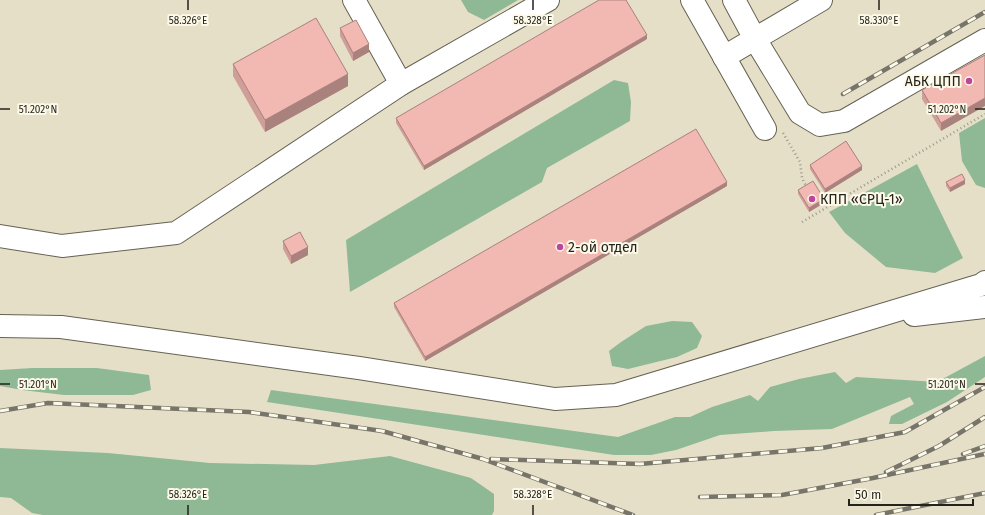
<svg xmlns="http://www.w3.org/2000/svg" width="985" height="515" font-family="'Fira Sans',sans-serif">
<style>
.built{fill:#e6dfc8}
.forest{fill:#8fb995}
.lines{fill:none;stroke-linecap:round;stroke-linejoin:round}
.minor-casing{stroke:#656253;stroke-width:24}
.path{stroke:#9b988b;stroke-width:2.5;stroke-dasharray:1 3;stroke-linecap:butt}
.minor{stroke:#fff;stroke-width:22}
.rail-casing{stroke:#77746a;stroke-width:4.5}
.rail{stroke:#fdf9e8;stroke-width:3;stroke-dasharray:9;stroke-linecap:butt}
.wall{fill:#d09e99}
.shaded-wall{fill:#a9817d}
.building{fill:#f2b8b2;stroke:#a9817d}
.ticks{fill:none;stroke:#24221c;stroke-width:1.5}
.poi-dot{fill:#bc469d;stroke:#fdf9e8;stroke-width:1.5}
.labels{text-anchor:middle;stroke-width:4;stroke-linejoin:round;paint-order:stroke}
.poi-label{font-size:14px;fill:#24221c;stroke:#fdf9e8;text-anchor:start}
.ticks-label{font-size:10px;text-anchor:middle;fill:#24221c;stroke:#fdf9e8;stroke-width:4;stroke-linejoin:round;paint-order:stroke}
</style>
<rect width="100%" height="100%" fill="#f0ecdb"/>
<rect class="built" x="0" y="0" width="985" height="515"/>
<g class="forest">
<polygon points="461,0 518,0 484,20 468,12"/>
<polygon points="614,80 628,83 631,102 630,121 547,168 542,182 350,292 346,240"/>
<polygon points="985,118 985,188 976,185 962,161 959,133"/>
<polygon points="917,164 963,258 935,273 886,267 845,233 829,212"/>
<polygon points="672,321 692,322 702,336 697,348 677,357 628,369 612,366 609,351 621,342 646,326"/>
<polygon points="985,356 985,377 947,402 902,424 889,424 891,416 914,404 910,397 832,429 774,431 720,435 676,450 651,455 614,455 267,402 271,390 618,437 675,417 690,417 712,407 750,395 758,401 770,387 799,379 835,372 846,383 856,377 937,382"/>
<polygon points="32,368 97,368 149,375 151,390 133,395 64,395 22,390 0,386 0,370"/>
<polygon points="0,448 108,453 210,463 314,465 390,456 471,478 494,494 494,511 492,515 43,515 32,513 11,498 0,497"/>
</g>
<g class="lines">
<defs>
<g id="minor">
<polyline points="354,0 401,84"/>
<polyline points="692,0 765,129"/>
<polyline points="734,0 755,39 800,113 820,125 844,121 985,40"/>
<polyline points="724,57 821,0"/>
<polyline points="0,236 62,246 176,233 401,84 548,0"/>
<polyline points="914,315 985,307"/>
<polyline points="0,326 61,327 359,368 555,399 616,395 981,285 985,282"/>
</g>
</defs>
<use href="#minor" class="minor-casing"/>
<g class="path">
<polyline points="783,133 800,162 802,178 807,188"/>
<polyline points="802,222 985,114"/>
</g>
<use href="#minor" class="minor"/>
<defs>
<g id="rail">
<polyline points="843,94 985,12"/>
<polyline points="0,411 48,403 249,412 382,431 483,459 633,515"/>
<polyline points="963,454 985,446"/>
<polyline points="491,459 640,464 822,448 905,432 985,387"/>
<polyline points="886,472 939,446 985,417"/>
<polyline points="700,497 782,495 873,478 985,454"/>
<polyline points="876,515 985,493"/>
</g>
</defs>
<use href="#rail" class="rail-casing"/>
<use href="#rail" class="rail"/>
</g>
<g class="wall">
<polygon points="340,28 369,52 353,61 340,36"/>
<polygon points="647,39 424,170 396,123 396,118"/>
<polygon points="985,55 941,131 922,99 922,90"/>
<polygon points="233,64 348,86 265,132 233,76"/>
<polygon points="810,165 862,170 825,193 810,169"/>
<polygon points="946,182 965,184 950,192 946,186"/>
<polygon points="727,186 425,361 394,307 394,303"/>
<polygon points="798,190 824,203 809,212 798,194"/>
<polygon points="283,241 308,255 291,264 283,249"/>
</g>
<g class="shaded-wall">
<polygon points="647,35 647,39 424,170 424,166"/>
<polygon points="369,44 369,52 353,61 353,53"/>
<polygon points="348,74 348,86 265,132 265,120"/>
<polygon points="985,98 985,106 941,131 941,123"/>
<polygon points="862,166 862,170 825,193 825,189"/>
<polygon points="965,180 965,184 950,192 950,188"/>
<polygon points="727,182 727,186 425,361 425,357"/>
<polygon points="824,199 824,203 809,212 809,208"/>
<polygon points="308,247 308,255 291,264 291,256"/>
</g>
<g class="building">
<polygon points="599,0 626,0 647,35 424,166 396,118"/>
<polygon points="316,18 348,74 265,120 233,64"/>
<polygon points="356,20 369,44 353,53 340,28"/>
<polygon points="985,55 985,98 941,123 922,90"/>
<polygon points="696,129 727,182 425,357 394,303"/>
<polygon points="846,141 862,166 825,189 810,165"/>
<polygon points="962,174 965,180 950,188 946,182"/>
<polygon points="813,181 824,199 809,208 798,190"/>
<polygon points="300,232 308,247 291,256 283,241"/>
</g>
<path class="ticks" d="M188,0v10M533,0v10M879,0v10M0,109h10M975,109h10M0,384h10M975,384h10M188,505v10M533,505v10"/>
<g class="poi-dot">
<circle cx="969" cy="81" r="4"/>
<circle cx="812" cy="199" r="4"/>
<circle cx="560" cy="247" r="4"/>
</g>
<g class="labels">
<g class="poi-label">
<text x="961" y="86" text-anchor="end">АБК ЦПП</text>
<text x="820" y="204">КПП «СРЦ-1»</text>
<text x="568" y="252">2-ой отдел</text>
</g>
</g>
<g class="ticks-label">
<text x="188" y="24">58.326°E</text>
<text x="533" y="24">58.328°E</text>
<text x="879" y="24">58.330°E</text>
<text x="38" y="113">51.202°N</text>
<text x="947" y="113">51.202°N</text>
<text x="38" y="388">51.201°N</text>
<text x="947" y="388">51.201°N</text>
<text x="188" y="498">58.326°E</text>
<text x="533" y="498">58.328°E</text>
</g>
<path d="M849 499v6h124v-6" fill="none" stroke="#24221c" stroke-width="2"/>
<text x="855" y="499" font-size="12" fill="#24221c" stroke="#fdf9e8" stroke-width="3" paint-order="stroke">50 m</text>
</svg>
